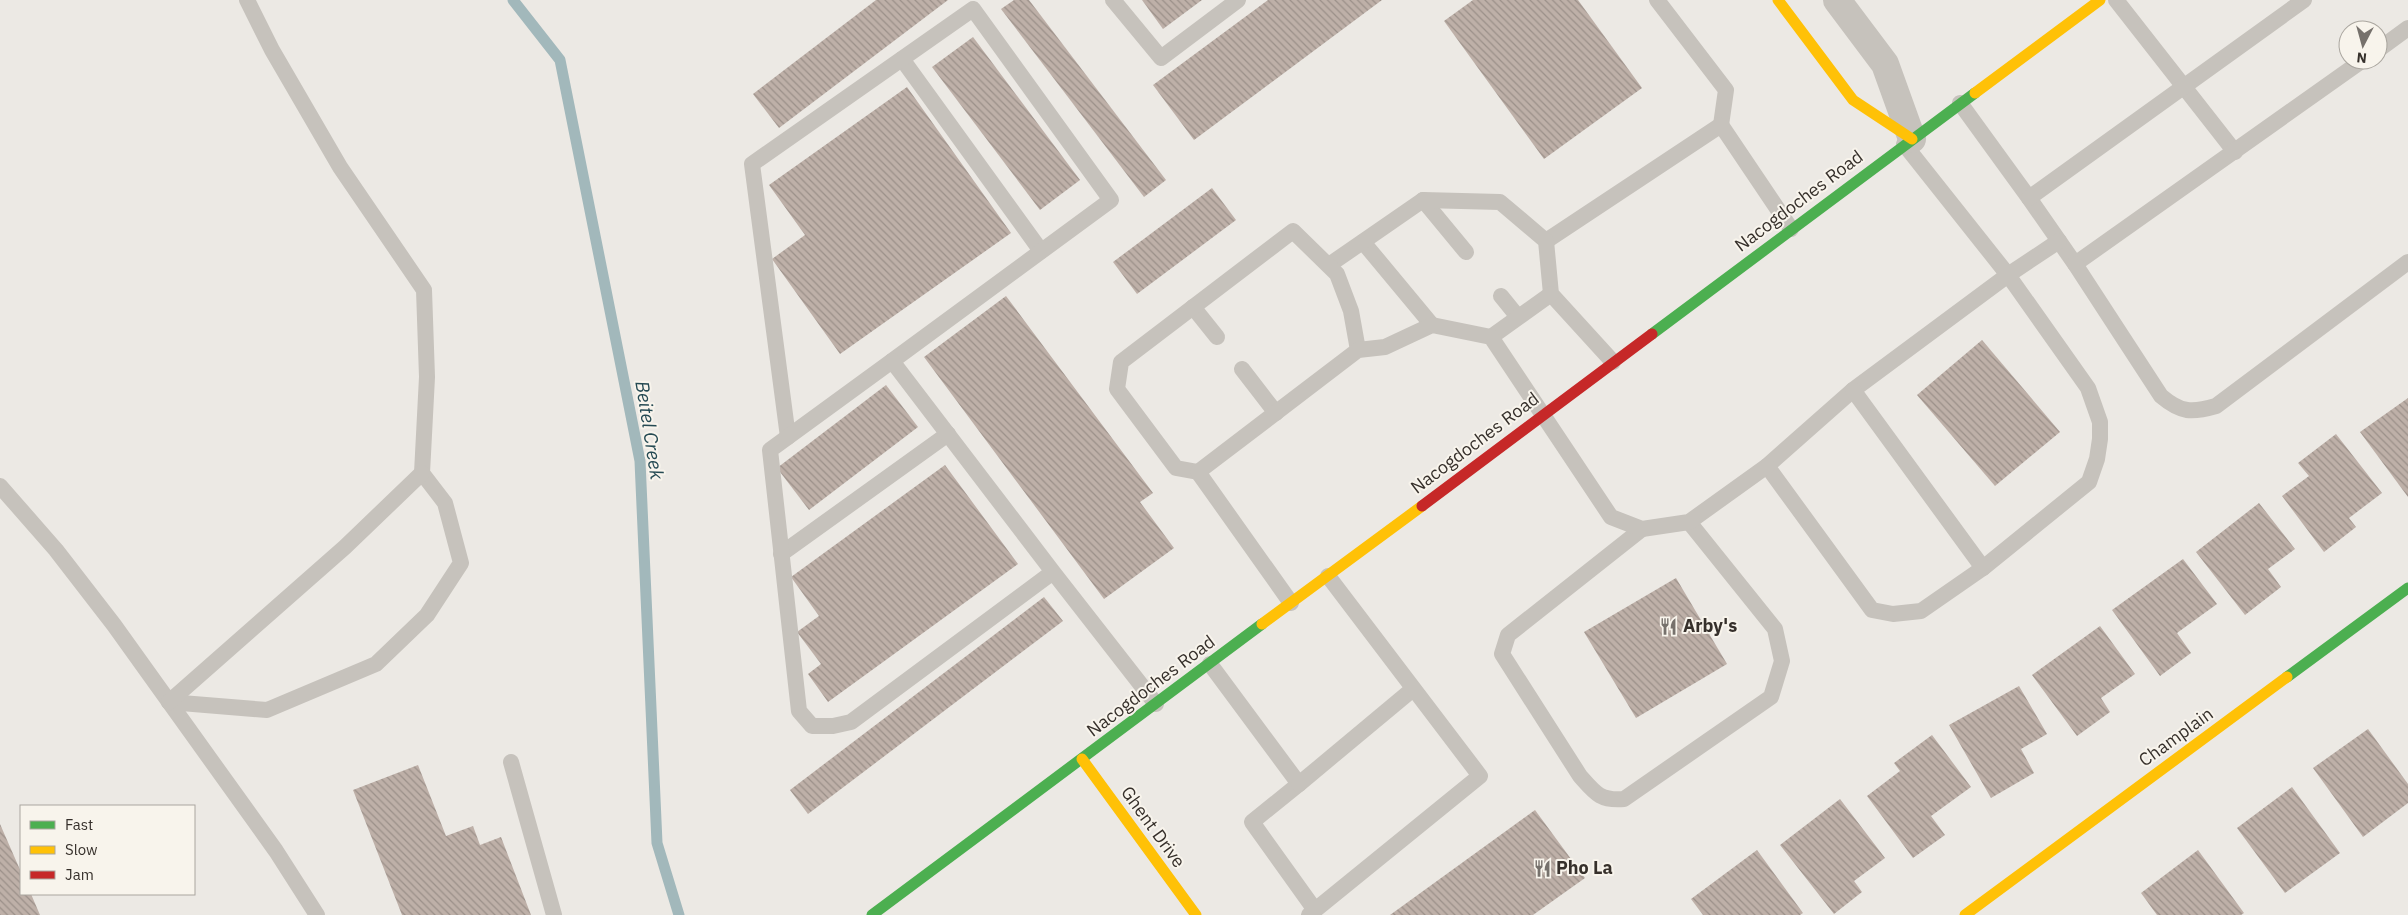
<svg xmlns="http://www.w3.org/2000/svg" width="2408" height="915" font-family="'IBM Plex Sans',sans-serif">
<style>
.lines{fill:none;stroke-linecap:round;stroke-linejoin:round}
.stream{stroke:#a2b8bb;stroke-width:11}
.building{fill:url(#building-back-hatch)}
.lane{stroke:#c6c2bc;stroke-width:16}
.street{stroke:#c6c2bc;stroke-width:28}
.fast{stroke:#4caf50;stroke-width:11}
.slow{stroke:#ffc107;stroke-width:11}
.jam{stroke:#c62828;stroke-width:11}
.labels{text-anchor:middle;stroke-width:4;stroke-linejoin:round;paint-order:stroke}
.street-label{font-size:18px;fill:#36302b;stroke:#f8f4ec}
.poi-label{font-size:18px;font-weight:bold;fill:#36302b;stroke:#f8f4ec;text-anchor:start}
.water-label{font-size:19px;font-style:italic;fill:#254a53;stroke:#f8f4ec}
</style>
<defs>
<pattern id="building-back-hatch" width="6" height="6" patternUnits="userSpaceOnUse" patternTransform="scale(1.25)"><rect width="6" height="6" fill="#beb0a8"/><path d="M-1 5l2 2M0 0l6 6M5-1l2 2" fill="none" stroke="#9b9089"/></pattern>
</defs>
<rect width="100%" height="100%" fill="#ece9e4"/>
<g class="lines">
<polyline class="stream" points="513,0 560,60 640,461 657,843 679,915"/>
</g>
<g class="building">
<polygon points="876,0 948,0 779,128 753,94"/>
<polygon points="1014,0 1029,0 1166,180 1144,197 1001,9"/>
<polygon points="1142,0 1202,0 1163,29"/>
<polygon points="1268,0 1382,0 1194,140 1153,85"/>
<polygon points="1473,0 1578,0 1642,88 1544,159 1444,21"/>
<polygon points="973,37 1080,180 1040,210 932,67"/>
<polygon points="907,87 1011,233 840,354 772,259 805,235 769,185"/>
<polygon points="1212,188 1236,220 1137,294 1113,262"/>
<polygon points="1006,296 1153,493 1140,502 1174,548 1104,599 924,357"/>
<polygon points="1982,340 2060,432 1995,486 1917,395"/>
<polygon points="886,385 918,427 809,510 777,468"/>
<polygon points="2408,398 2408,497 2360,432"/>
<polygon points="2336,434 2382,493 2349,518 2356,527 2324,552 2282,496 2309,476 2298,463"/>
<polygon points="945,465 1018,564 828,702 808,674 821,664 797,632 819,616 791,577"/>
<polygon points="2259,503 2295,549 2268,569 2281,587 2245,615 2196,552"/>
<polygon points="2183,559 2217,604 2177,633 2191,653 2160,676 2112,610"/>
<polygon points="1676,578 1727,664 1636,718 1584,632"/>
<polygon points="1044,597 1063,621 808,814 790,790"/>
<polygon points="2100,626 2135,674 2101,698 2110,712 2077,736 2032,675"/>
<polygon points="2019,686 2047,734 2021,749 2034,773 1991,798 1949,725"/>
<polygon points="2368,729 2408,784 2408,803 2363,837 2313,768"/>
<polygon points="1932,735 1971,787 1931,816 1945,835 1913,858 1867,796 1900,771 1894,763"/>
<polygon points="418,765 446,836 473,826 480,845 501,837 531,915 402,915 353,790"/>
<polygon points="2292,787 2340,853 2285,893 2237,828"/>
<polygon points="1840,799 1885,858 1854,881 1862,892 1834,914 1780,845"/>
<polygon points="1535,810 1585,878 1533,915 1390,915"/>
<polygon points="0,824 21,872 21,894 31,894 40,915 0,915"/>
<polygon points="1757,850 1803,913 1800,915 1703,915 1691,899"/>
<polygon points="2198,850 2244,913 2241,915 2157,915 2141,893"/>
</g>
<g class="lines">
<g class="lane">
<polyline points="1113,0 1161,58 1238,0"/>
<polyline points="1657,0 1726,90 1721,125"/>
<polyline points="2116,0 2235,152"/>
<polyline points="2378,50 2408,28"/>
<polyline points="902,59 1041,251"/>
<polyline points="1960,103 2029,198 2075,264 2363,60"/>
<polyline points="1904,144 2008,275 2088,388 2100,422 2100,439 2097,459 2089,482 1983,568 1921,611 1893,614 1872,610 1767,466 1853,390 2008,275 2059,241"/>
<polyline points="2029,198 2304,0"/>
<polyline points="1423,200 1466,252"/>
<polyline points="1546,241 1721,125 1791,229"/>
<polyline points="1363,242 1432,325"/>
<path d="M2075,264l86,132c20,17 31,17 55,10l192,-144"/>
<polyline points="1329,265 1423,200 1500,202 1546,241 1551,294 1613,362"/>
<polyline points="1501,296 1518,317"/>
<polyline points="1193,307 1217,337"/>
<polyline points="1491,337 1551,294"/>
<polyline points="1242,369 1276,413"/>
<polyline points="1853,390 1983,568"/>
<polyline points="788,437 752,164 973,9 1111,200 892,361"/>
<polyline points="1198,472 1176,468 1117,389 1121,362 1293,231 1337,274 1351,311 1358,350"/>
<polyline points="0,486 56,550 114,625 276,851 317,915"/>
<path d="M1642,529l-134,106 -6,19 78,122c15,17 20,25 44,23l147,-102 11,-36 -7,-32 -86,-107"/>
<polyline points="781,554 948,434"/>
<polyline points="1053,572 851,722 833,726 812,726 799,711 770,450 892,361 1053,572 1156,704"/>
<polyline points="1291,603 1198,472 1358,350 1385,347 1432,325 1491,337 1611,517 1642,529 1689,522 1767,466"/>
<polyline points="1210,664 1299,784 1252,822 1315,910"/>
<polyline points="169,702 267,710 376,664 427,615 461,563 445,503 422,473 427,377 424,290 340,167 272,50 247,0"/>
<polyline points="169,702 345,547 422,473"/>
<polyline points="511,762 554,915"/>
<polyline points="1299,784 1413,689"/>
<polyline points="1309,915 1480,776 1328,576"/>
</g>
<polyline class="street" points="1837,0 1885,64 1912,139"/>
<g class="fast">
<polyline points="1652,334 1975,93"/>
<polyline points="2287,677 2408,588"/>
<polyline points="872,915 1262,624"/>
</g>
<g class="slow">
<polyline points="1778,0 1853,100 1912,139"/>
<polyline points="1975,93 2100,0"/>
<polyline points="1262,624 1422,506"/>
<polyline points="1082,759 1196,915"/>
<polyline points="1965,915 2287,677"/>
</g>
<polyline class="jam" points="1422,506 1652,334"/>
</g>
<defs>
<symbol id="restaurant-bare" viewBox="-9 -9 18 18"><path d="M-5-6h1v4h1v-4h1v4h1v-4h1v5L-1.5 .5V6h-2V.5L-5-1ZM5-6V6H3V1.5H1.5Q1.5-4 5-6Z" fill="#76716c" stroke="#f8f4ec" stroke-width="2.5" paint-order="stroke"/></symbol>
</defs>
<g fill-rule="evenodd">
<use href="#restaurant-bare" x="1656" y="614" width="25" height="25"/>
<use href="#restaurant-bare" x="1530" y="856" width="25" height="25"/>
</g>
<g class="labels">
<g class="street-label">
<text transform="translate(1799 201) rotate(-37)" y="6">Nacogdoches Road</text>
<text transform="translate(1475 443) rotate(-37)" y="6">Nacogdoches Road</text>
<text transform="translate(1151 686) rotate(-37)" y="6">Nacogdoches Road</text>
<text transform="translate(2176 737) rotate(-36)" y="6">Champlain</text>
<text transform="translate(1153 827) rotate(54)" y="6">Ghent Drive</text>
</g>
<g class="poi-label">
<text x="1683" y="632">Arby's</text>
<text x="1556" y="874">Pho La</text>
</g>
<g class="water-label">
<text transform="translate(650 430) rotate(81)" y="7">Beitel Creek</text>
</g>
</g>
<rect x="20" y="805" width="175" height="90" fill="#f8f4ec" stroke="#aaa69f"/>
<rect x="30" y="821" width="25" height="8" fill="#4caf50" stroke="#aaa69f"/>
<text x="65" y="830" font-size="15" fill="#36302b">Fast</text>
<rect x="30" y="846" width="25" height="8" fill="#ffc107" stroke="#aaa69f"/>
<text x="65" y="855" font-size="15" fill="#36302b">Slow</text>
<rect x="30" y="871" width="25" height="8" fill="#c62828" stroke="#aaa69f"/>
<text x="65" y="880" font-size="15" fill="#36302b">Jam</text>
<g transform="translate(2363 45) rotate(186)"><circle r="24" fill="#f8f4ec" stroke="#aaa69f"/>
<path d="M0-4L9 19L0 12L-9 19Z" fill="#76716c"/>
<text y="-8" font-size="14" font-weight="bold" text-anchor="middle" fill="#36302b">N</text>
</g>
</svg>
